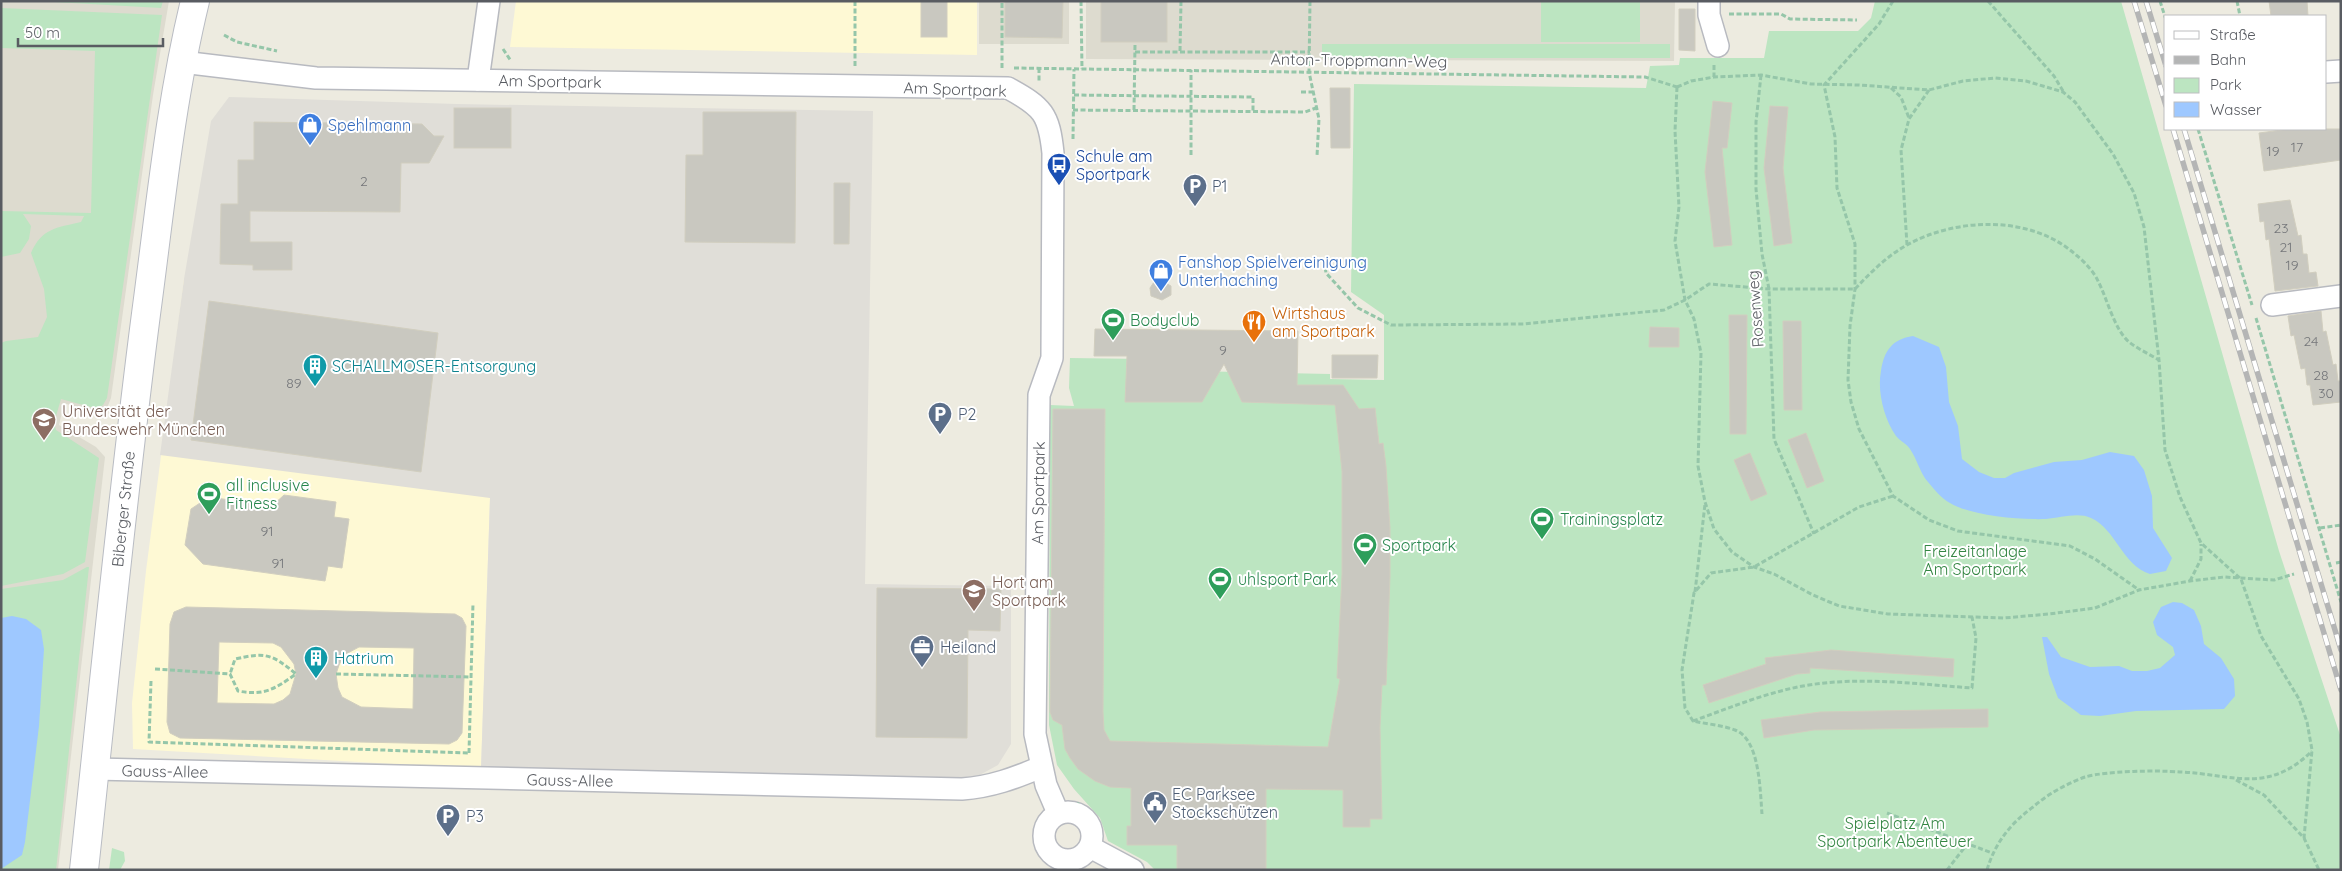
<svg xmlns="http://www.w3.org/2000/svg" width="2342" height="871" font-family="Quicksand,sans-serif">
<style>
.commercial{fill:#fef9d4}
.industrial{fill:#e0ded8}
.education{fill:#dddbcf}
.green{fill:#bce5c1}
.water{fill:#9ec8ff}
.building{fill:#c9c8c0;stroke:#d1cebf;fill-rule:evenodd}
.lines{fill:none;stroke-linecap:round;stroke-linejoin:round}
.street-casing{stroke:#b8bac0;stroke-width:24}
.secondary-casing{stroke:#b9bcc3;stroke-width:30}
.path{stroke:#95c6a9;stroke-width:3;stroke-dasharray:5 2.5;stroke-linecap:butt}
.street{stroke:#fff;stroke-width:21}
.secondary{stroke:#fff;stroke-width:28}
.rail-casing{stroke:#b4b5b5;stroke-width:5.5}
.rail{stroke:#fff;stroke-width:4;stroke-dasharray:11;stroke-linecap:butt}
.labels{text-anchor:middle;stroke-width:4;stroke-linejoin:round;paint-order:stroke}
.number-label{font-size:14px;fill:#75777a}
.street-label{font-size:16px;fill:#595c62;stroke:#fff}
.shop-label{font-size:16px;fill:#366cbe;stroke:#fff;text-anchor:start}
.transit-label{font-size:16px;fill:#164399;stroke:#fff;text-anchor:start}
.service-label{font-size:16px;fill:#4e5e75;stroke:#fff;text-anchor:start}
.food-label{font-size:16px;fill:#c56008;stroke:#fff;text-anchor:start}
.leisure-label{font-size:16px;fill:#27864d;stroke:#fff;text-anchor:start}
.culture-label{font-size:16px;fill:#0d838f;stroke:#fff;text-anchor:start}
.education-label{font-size:16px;fill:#785e54;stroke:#fff;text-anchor:start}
.park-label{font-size:16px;fill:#348643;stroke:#fff}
</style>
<rect width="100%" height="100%" fill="#edebe0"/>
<g class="commercial">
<polygon points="516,1 977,1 977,55 510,47"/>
<polygon points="184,279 490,498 481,769 133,749 132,703 146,571"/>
</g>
<polygon class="industrial" points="229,97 457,104 873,111 865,584 1011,586 1011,744 998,765 965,783 481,769 490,498 160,455 184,279 211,121"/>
<g class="education">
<polygon points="1,1 169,1 153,95 111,398 107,408 100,412 92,413 64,403 59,425 96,447 105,457 58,870 1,870"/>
<rect x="979" y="1" width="90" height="43"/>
<polygon points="1086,1 1675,1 1674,61 1086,59"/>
</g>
<g class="green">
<polygon points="36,1 163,1 161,8"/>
<rect x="1541" y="1" width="99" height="41"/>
<polygon points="1875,1 2121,1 2279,551 2341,738 2341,870 1155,870 1147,862 1108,841 1100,818 1074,789 1057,765 1049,725 1050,405 1074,406 1069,388 1070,358 1143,359 1146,370 1330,374 1330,379 1384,380 1384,315 1351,292 1354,84 1646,88 1650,66 1679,65 1680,58 1764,58 1769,31 1858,31 1871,18"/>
<path d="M1,8l161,7 -55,383 -4,7 -5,4 -37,-10 -7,24 2,7 43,28 -14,104 -22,12 -62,12v-243l5,-2 32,-4 9,-20 -3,-28 -13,-36c11,-25 25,-25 50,-31l3,-6 -61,-2 8,12 -2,13 -9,14 -19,4v-46l90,2 4,-162 -94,-3z"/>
<rect x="1322" y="44" width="348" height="14"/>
<polygon points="87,567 89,567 56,870 1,870 1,589 63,580"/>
<polygon points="112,848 124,852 125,861 120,870 109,870"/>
</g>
<g class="water">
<path d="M1913,336l26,11 7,20 3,35 9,24 4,33 17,13 15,6h11l9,-5 40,-11 28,-2 28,-8 24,4 10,14 8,26 1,32 19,30 -6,13 -16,3c-28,-9 -34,-45 -59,-56 -13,-6 -31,0 -45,1 -24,1 -75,-3 -96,-16 -8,-4 -16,-14 -22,-21 -8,-9 -11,-23 -18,-33 -3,-5 -10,-8 -14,-13 -12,-17 -19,-45 -15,-65 3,-20 11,-32 32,-35z"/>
<polygon points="2173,602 2182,603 2194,610 2201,626 2204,644 2221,658 2234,679 2235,696 2224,709 2136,711 2100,716 2081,715 2058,698 2049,674 2042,637 2047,637 2061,657 2090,667 2119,666 2132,671 2147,671 2160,668 2175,655 2173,647 2157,635 2153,622 2161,607"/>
<polygon points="12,616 26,619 41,630 44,649 39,726 25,842 22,855 1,869 1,618"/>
</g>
<g class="building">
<rect x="921" y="1" width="26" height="36"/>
<polygon points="1005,1 1063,1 1062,38 1005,37"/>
<rect x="1101" y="1" width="66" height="41"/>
<polygon points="2269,1 2307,1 2308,16 2271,16"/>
<polygon points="1679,9 1695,9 1695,51 1679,50"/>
<polygon points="1330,88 1350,88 1350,148 1331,148"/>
<polygon points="1713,101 1732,103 1727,148 1722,148 1732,245 1714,247 1705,172"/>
<polygon points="1770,106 1788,107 1783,168 1792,243 1774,246 1764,168"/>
<rect x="454" y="108" width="57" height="40"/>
<polygon points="703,112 796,112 795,243 685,242 686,155 703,155"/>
<polygon points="254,122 422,124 434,136 444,136 429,163 401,163 400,212 250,211 250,242 292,242 292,270 253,270 253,265 220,264 221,204 238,204 238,160 254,160"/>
<polygon points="2289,129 2341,129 2341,160 2264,171 2259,133"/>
<polygon points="834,183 850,183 849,244 834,244"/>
<polygon points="2290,200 2298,236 2301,235 2303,254 2307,254 2309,273 2316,272 2318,286 2275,291 2269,239 2266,240 2264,221 2260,222 2258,204"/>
<polygon points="1154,282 1164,282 1171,286 1171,295 1162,300 1151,296 1150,288"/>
<polygon points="209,301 438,333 421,472 191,440"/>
<polygon points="2321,311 2323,332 2326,331 2333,365 2336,364 2338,381 2341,381 2341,402 2313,405 2310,385 2307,385 2305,368 2301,369 2294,335 2291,336 2288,316"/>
<polygon points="1729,315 1747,315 1746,434 1730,434"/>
<polygon points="1783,321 1801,321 1802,410 1784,410"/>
<polygon points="1650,327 1679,328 1679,347 1649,347"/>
<polygon points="1095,329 1298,331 1297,385 1343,385 1359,409 1375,408 1379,444 1383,443 1386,466 1390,528 1390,576 1386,685 1382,685 1380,727 1382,819 1370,819 1370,827 1343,827 1343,790 1266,789 1266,870 1177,870 1177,845 1127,845 1127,826 1131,826 1131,788 1110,787 1095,781 1078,769 1070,758 1065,749 1062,725 1053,720 1050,712 1053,409 1105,409 1103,712 1104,730 1110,741 1328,747 1340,679 1337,678 1342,575 1342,471 1335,405 1242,402 1224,364 1202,402 1125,402 1127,356 1094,356"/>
<polygon points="1332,355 1378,355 1377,378 1332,378"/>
<polygon points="1806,433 1824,481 1807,488 1788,440"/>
<polygon points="1750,453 1767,494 1751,501 1734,460"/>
<polygon points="284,495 336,502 334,517 349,519 342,568 328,566 325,581 203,564 185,545 191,509 209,497 272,506"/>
<polygon points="877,588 1001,589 1000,631 968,630 967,738 876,737"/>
<path d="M186,607l269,7 7,4 4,8 -4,107 -5,7 -8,4 -269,-6 -10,-5 -3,-11 3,-98 4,-12zM219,642l54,1 8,4 13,17 2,10 -6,20 -7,6 -9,4 -57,-1zM359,647l55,1 -1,61 -52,-2 -19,-10 -4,-9 -2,-14 3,-9 5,-10z"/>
<polygon points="1831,650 1954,659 1953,677 1810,668 1810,673 1797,674 1709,703 1703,685 1766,664 1765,658"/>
<polygon points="1988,709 1988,727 1814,730 1764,738 1761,720 1820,712"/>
</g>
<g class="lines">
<defs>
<g id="street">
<polyline points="1709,1 1709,15 1718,46"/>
<path d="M182,62l134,16 692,10c35,19 41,26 45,65l-1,205 -13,37 -4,339 11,51 12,28"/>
<polyline points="2326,72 2341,71"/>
<polyline points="478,80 489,1"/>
<polyline points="2272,305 2341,296"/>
<path d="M95,769l867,20c29,-2 53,-11 79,-22"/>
<circle cx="1068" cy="836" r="24"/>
<polyline points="1090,847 1133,870"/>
</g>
<path id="secondary" d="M84,870c20,-186 38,-371 62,-556 14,-104 24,-210 49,-313"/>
</defs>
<use href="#street" class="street-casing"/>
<use href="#secondary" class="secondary-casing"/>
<g class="path">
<polyline points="855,1 855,66"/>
<polyline points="1081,1 1082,69"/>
<polyline points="1310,1 1309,72 1319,119 1317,156"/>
<polyline points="1893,1 1879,24 1824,85 1835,137 1837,188 1855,244 1855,289 1850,326 1848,380 1851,402 1859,429 1893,496 1929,520 1958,531 2070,546 2095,559 2139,590"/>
<polyline points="1988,1 2054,76 2063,91"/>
<polyline points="2160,1 2166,20"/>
<polyline points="2237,1 2240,16"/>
<polyline points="1729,14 1781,14 1790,19 1857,20"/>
<polyline points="224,35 237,42 277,51"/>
<polyline points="503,49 511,61"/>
<polyline points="1180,51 1181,1"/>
<polyline points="1135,52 1310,52"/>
<polyline points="1714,65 1714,77"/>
<polyline points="1002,68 1002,1"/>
<polyline points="1014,68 1645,77 1677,87"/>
<polyline points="1039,68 1039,82"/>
<polyline points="1761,75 1756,122 1756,189 1762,254 1769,289 1774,439 1814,534"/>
<polyline points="1677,87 1691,81 1714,77 1761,75 1811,84 1859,85 1929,90 1963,81 1995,78 2026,81 2063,92 2075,102 2113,154 2134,193 2144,227 2159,360 2165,450 2180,497 2201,543 2241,579 2261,636 2299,699 2307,722 2312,750 2304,838"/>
<polyline points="1677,87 1675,131 1679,207 1675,241 1685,300 1694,319 1701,353 1698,466 1705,502 1714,529 1732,552 1754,567 1774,574 1813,595 1839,606 1888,614 2004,618 2049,614 2095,608 2139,590 2190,581 2224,577 2274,580 2294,574"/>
<polyline points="1891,88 1901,97 1909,118"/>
<polyline points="1301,92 1313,92"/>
<polyline points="1074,95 1253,97 1253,111"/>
<polyline points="1073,110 1305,112 1316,108"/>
<polyline points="1134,110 1135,45"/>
<polyline points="2198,129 2252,305"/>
<polyline points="1073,139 1074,69"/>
<polyline points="1191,155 1191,70"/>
<polyline points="1907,245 1901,150 1909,119 1929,90"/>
<path d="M1324,260l2,13 32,35 33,17 133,-1 140,-14 21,-10 24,-16 60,5h86c15,-16 32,-33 52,-44 50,-28 125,-30 169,10 8,6 18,17 22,26 9,17 16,48 31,61 9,7 20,12 30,18"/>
<polyline points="2256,318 2341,602"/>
<polyline points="2320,528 2341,525"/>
<polyline points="2336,563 2341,562"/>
<polyline points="2190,581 2201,559 2201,544"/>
<polyline points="1695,592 1705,504"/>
<path d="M155,669l75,5 8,17c26,5 37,-2 58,-17 -24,-20 -30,-22 -61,-15l-5,15"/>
<polyline points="336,674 471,677"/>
<polyline points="151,681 149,742 469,753"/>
<path d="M1693,721c36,-13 72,-28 110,-35 55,-10 114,-2 169,2l4,-50 -4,-21"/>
<polyline points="469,753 473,603"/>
<polyline points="2236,780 2264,795 2304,838 2319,870"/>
<polyline points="1077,803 1097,822 1100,830"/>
<polyline points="1887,813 1992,853"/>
<path d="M1762,814c-2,-23 -2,-75 -27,-84 -13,-5 -29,-6 -42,-9l-8,-13 -3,-38 12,-77 17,-20 43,-6 105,-60 34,-11"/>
<polyline points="1947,870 1968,843"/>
<path d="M1987,870c8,-27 23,-46 46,-63 15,-13 33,-23 52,-30 21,-6 72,-7 95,-5 53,2 87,23 132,-21"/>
</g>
<use href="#street" class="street"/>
<use href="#secondary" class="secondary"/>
<defs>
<g id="rail">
<polyline points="2134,1 2166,106"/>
<polyline points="2146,1 2166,66"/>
<polyline points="2173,129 2341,690"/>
<polyline points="2184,129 2341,650"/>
</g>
</defs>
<use href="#rail" class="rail-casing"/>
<use href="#rail" class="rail"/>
</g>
<defs>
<symbol id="shop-pin" viewBox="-11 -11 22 30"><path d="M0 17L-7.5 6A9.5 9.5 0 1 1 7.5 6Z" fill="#3f7fe0" stroke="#fff"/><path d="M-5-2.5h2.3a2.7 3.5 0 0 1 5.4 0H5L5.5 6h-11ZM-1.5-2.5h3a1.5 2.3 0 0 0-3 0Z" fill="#fff"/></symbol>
<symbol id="bus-pin" viewBox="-11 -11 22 30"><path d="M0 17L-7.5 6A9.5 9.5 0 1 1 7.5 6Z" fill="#1a4fb4" stroke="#fff"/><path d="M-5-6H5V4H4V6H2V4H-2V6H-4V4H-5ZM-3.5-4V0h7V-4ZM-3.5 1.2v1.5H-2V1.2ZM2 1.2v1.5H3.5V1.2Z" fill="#fff"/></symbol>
<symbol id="parking-pin" viewBox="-11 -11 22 30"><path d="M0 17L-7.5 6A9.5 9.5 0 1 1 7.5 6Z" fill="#5c6f8a" stroke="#fff"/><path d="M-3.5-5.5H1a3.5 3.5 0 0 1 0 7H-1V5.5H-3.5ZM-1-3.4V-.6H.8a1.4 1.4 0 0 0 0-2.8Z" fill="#fff"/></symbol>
<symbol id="stadium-pin" viewBox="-11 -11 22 30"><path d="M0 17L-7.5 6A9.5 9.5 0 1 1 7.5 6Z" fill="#2e9e5b" stroke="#fff"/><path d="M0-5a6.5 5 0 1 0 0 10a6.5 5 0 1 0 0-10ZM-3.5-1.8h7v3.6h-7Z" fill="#fff"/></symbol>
<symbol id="restaurant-pin" viewBox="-11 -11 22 30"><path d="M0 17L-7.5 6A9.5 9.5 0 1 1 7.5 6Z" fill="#e8710a" stroke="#fff"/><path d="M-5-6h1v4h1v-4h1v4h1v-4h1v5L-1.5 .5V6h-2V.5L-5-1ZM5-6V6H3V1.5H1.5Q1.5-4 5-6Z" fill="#fff"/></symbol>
<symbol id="building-pin" viewBox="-11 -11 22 30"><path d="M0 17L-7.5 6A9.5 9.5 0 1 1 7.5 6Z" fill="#0f9aa8" stroke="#fff"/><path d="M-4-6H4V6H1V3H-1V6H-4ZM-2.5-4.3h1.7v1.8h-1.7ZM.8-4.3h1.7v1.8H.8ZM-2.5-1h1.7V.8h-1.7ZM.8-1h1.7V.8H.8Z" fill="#fff"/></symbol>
<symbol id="university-pin" viewBox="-11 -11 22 30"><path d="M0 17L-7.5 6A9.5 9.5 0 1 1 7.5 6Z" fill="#8d6e63" stroke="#fff"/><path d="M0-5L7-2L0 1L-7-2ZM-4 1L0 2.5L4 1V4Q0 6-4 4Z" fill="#fff"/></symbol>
<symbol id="school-pin" viewBox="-11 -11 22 30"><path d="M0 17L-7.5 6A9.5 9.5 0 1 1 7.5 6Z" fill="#8d6e63" stroke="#fff"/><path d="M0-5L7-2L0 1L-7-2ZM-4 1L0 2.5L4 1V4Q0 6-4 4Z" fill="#fff"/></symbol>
<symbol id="office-pin" viewBox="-11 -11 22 30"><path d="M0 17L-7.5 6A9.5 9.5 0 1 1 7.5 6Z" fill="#5c6f8a" stroke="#fff"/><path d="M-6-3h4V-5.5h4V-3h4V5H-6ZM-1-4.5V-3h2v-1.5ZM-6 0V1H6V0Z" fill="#fff"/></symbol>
<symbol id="civic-pin" viewBox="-11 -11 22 30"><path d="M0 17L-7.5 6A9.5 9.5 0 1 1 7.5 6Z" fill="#5c6f8a" stroke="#fff"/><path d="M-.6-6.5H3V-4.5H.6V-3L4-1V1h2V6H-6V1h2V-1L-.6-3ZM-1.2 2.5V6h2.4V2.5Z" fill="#fff"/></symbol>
</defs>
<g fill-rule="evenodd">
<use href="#shop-pin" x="296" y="111" width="28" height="38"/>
<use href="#bus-pin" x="1045" y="151" width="28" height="38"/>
<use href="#parking-pin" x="1181" y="172" width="28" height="38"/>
<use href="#shop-pin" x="1147" y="257" width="28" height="38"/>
<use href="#stadium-pin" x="1099" y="306" width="28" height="38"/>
<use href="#restaurant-pin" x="1240" y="308" width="28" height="38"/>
<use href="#building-pin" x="301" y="352" width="28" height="38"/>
<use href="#parking-pin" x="926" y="400" width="28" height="38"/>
<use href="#university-pin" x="30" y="406" width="28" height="38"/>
<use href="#stadium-pin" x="195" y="480" width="28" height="38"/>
<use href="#stadium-pin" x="1528" y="505" width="28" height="38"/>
<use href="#stadium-pin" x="1351" y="531" width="28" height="38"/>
<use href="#stadium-pin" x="1206" y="565" width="28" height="38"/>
<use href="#school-pin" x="960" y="577" width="28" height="38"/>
<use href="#office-pin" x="908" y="633" width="28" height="38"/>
<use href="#building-pin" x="302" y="644" width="28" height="38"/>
<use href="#civic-pin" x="1141" y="789" width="28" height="38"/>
<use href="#parking-pin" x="434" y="802" width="28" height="38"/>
</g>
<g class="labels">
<g class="number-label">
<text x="2297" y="152">17</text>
<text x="2273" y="156">19</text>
<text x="364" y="186">2</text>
<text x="2281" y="233">23</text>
<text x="2286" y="252">21</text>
<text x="2292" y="270">19</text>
<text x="2311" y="346">24</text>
<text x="1223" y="355">9</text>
<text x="2321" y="380">28</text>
<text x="294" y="388">89</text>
<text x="2326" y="398">30</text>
<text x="267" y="536">91</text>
<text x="278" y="568">91</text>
</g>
<g class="street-label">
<text transform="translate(1359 60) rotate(1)" y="6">Anton-Troppmann-Weg</text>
<text transform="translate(550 81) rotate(1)" y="6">Am Sportpark</text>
<text transform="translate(955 89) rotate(2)" y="6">Am Sportpark</text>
<text transform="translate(1755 309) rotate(-94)" y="6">Rosenweg</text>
<text transform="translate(1038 493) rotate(-89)" y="6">Am Sportpark</text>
<text transform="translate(123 509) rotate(-84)" y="6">Biberger Straße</text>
<text transform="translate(165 771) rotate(1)" y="6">Gauss-Allee</text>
<text transform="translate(570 780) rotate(1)" y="6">Gauss-Allee</text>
</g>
<g class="shop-label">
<text x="328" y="131">Spehlmann</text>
<text x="1178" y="268">Fanshop Spielvereinigung<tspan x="1178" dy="18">Unterhaching</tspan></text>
</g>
<g class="transit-label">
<text x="1076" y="162">Schule am<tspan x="1076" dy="18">Sportpark</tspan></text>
</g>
<g class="service-label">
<text x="1212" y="192">P1</text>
<text x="958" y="420">P2</text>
<text x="940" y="653">Heiland</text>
<text x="1172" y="800">EC Parksee<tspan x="1172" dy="18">Stockschützen</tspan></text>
<text x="466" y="822">P3</text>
</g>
<g class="food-label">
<text x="1272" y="319">Wirtshaus<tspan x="1272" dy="18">am Sportpark</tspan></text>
</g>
<g class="leisure-label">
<text x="1130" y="326">Bodyclub</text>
<text x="226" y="491">all inclusive<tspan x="226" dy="18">Fitness</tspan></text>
<text x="1560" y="525">Trainingsplatz</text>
<text x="1382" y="551">Sportpark</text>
<text x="1238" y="585">uhlsport Park</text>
</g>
<g class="culture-label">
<text x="332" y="372">SCHALLMOSER-Entsorgung</text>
<text x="334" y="664">Hatrium</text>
</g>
<g class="education-label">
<text x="62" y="417">Universität der<tspan x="62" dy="18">Bundeswehr München</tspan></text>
<text x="992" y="588">Hort am<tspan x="992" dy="18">Sportpark</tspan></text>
</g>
<g class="park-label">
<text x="1975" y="557">Freizeitanlage<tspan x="1975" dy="18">Am Sportpark</tspan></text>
<text x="1895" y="829">Spielplatz Am<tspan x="1895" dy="18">Sportpark Abenteuer</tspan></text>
</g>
</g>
<rect width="2342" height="871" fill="none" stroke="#595c62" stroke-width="5"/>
<rect x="2164" y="15" width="162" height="115" fill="#ffffff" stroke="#bdbec0"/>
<rect x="2174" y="31" width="25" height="8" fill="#ffffff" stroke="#bdbec0"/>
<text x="2210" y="40" font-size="15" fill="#595c62">Straße</text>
<rect x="2174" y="56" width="25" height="8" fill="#b4b5b5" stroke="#bdbec0"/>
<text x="2210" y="65" font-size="15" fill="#595c62">Bahn</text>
<rect x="2174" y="78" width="25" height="15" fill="#bce5c1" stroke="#bdbec0"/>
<text x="2210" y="90" font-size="15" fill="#595c62">Park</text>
<rect x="2174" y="102" width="25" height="15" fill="#9ec8ff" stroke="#bdbec0"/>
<text x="2210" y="115" font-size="15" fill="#595c62">Wasser</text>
<path d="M18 38v8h145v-8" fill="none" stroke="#595c62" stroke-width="2.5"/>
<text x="25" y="38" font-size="15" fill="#595c62" stroke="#ffffff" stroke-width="4" paint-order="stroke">50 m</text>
</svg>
